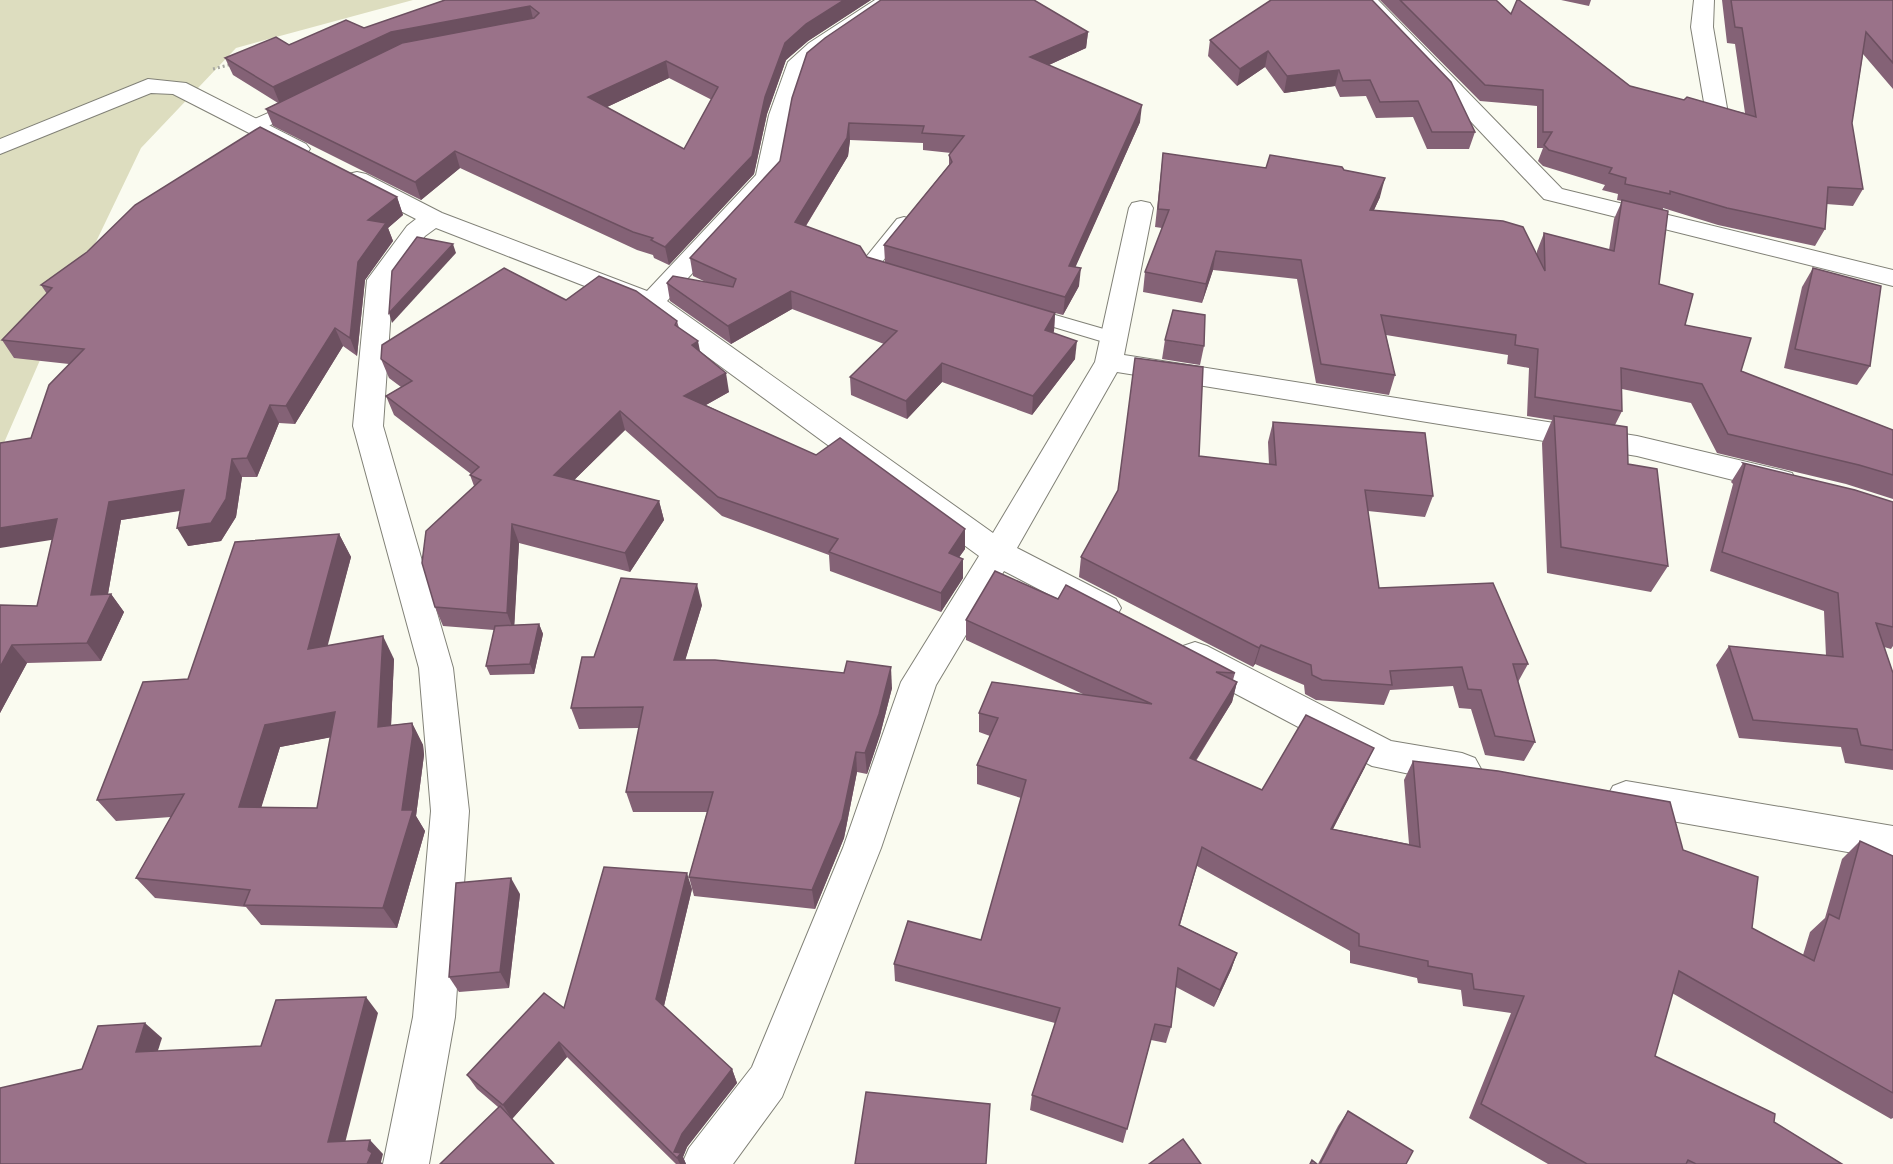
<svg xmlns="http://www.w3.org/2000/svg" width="1893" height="1164" font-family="'Noto Sans',sans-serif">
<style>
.green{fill:#ddddbf}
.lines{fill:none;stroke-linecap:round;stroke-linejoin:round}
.lane-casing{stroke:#818177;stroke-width:2}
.street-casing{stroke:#818177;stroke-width:2}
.path{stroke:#a8a9a1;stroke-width:3;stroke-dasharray:2 3;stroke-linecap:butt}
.lane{fill:#fff;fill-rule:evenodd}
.street{fill:#fff;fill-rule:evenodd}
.wall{fill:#846276;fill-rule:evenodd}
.shaded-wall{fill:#6c5060}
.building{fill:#9a7289;stroke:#6c5060;stroke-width:1.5;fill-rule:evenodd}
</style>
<rect width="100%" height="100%" fill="#fafbf0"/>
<polygon class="green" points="0,0 413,0 236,48 141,148 47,344 0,452"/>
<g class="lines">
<defs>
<g id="lane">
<polygon points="300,99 308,104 306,108 260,130 248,130 246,126 248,122"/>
<polygon points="904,217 911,219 913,223 882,262 883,265 903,271 906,275 903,279 896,281 869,273 862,262 897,219"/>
<polygon points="1024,306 1121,334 1124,339 1121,344 1114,345 1017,316 1014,312 1017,308"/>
</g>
<g id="street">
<polygon points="875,0 899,0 896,4 825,53 806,69 791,115 780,177 667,301 993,533 1095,362 1129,208 1132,203 1141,201 1150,203 1153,208 1124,355 1637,436 1781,470 1792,473 1796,481 1792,489 1781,492 1637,456 1117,372 1017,548 1116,599 1121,608 1116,617 1104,621 1092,617 1004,571 936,685 881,848 782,1097 733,1164 682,1164 689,1148 752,1067 843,848 901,682 979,556 641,308 436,228 425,236 393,280 383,426 453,668 469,811 455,1017 429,1164 383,1164 413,1017 431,811 419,668 353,426 367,280 407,226 416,219 348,184 345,179 348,174 357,172 366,174 442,213 647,291 756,175 769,115 788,62 809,43"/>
<polygon points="1356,0 1378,0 1562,189 1893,270 1893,286 1544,199"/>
<polygon points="1694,0 1714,0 1713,27 1727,108 1724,113 1716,115 1708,113 1705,108 1691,27"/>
<polygon points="148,79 186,83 306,144 310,149 306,154 298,156 290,154 173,94 151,93 0,154 0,139"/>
<polygon points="1195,642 1207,646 1391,741 1462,753 1475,758 1481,769 1475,780 1462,785 1372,766 1183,666 1178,656 1183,646"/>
<polygon points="1626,781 1893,826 1893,860 1626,813 1613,808 1607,797 1613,786"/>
</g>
</defs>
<use href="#lane" class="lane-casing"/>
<use href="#street" class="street-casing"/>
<polyline class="path" points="213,69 232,64"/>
<use href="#lane" class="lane"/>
<use href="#street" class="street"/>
</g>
<g class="wall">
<path d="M445,0h426l-63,41 -22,19 -19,54 -13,60 -85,91 -15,-7 -1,-3 -16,-5 -177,-82 -39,32 -148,-74 -7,-17 12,-6 -45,-28 -8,-17 139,-30zM669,78l43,22 -28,49 -77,-42z"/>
<path d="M881,0l207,32 -2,16 -37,17 91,57 -65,145 4,19 -16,29 -8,-2 -1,18 -1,2 22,26 -43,56 -90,-33 -35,37 -56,-24 -1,-18 34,-33 -92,-35 -61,35 -61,-43 -3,-18h41l-15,-7 -3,-18 90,-97zM850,140l73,3v7l28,3 -2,2v10l-65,80 1,17 -18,-5 -61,-31 42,-70z"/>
<polygon points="1271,0 1475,132 1469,149 1427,149 1413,117 1376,118 1366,96 1340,97 1335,86 1284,93 1265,67 1237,86 1208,56 1210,40"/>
<polygon points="1380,0 1496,0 1511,14 1630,86 1684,100 1745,113 1735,44 1727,43 1722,0 1893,0 1893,89 1863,54 1852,123 1863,189 1853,206 1826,204 1825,229 1815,246 1718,225 1663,208 1659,284 1685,325 1741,371 1893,430 1893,499 1846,484 1717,453 1691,403 1622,389 1622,411 1615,425 1628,464 1668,566 1651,592 1547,573 1542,443 1552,420 1527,416 1529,368 1507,364 1508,355 1386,335 1395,375 1389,395 1316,383 1297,279 1213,270 1202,303 1143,292 1145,272 1162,228 1155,227 1163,153 1266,168 1344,170 1380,197 1374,210 1537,255 1537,251 1544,233 1609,250 1614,219 1622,201 1617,200 1618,194 1602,190 1605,185 1543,166 1538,161 1543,148 1537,148 1537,106 1480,101"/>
<polygon points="1561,0 1591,0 1589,6"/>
<polygon points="397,197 403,215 388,228 393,241 365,280 357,356 343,346 295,424 279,423 257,477 242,477 236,517 221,541 188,546 180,511 121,520 108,594 111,594 124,612 101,661 27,663 0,713 0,605 37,606 52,540 31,438 69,364 14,358 2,340 47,294 41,285"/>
<polygon points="1813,268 1870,366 1857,385 1784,368 1802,287"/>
<polygon points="566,300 677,321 679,328 700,352 729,392 706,405 965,529 965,549 959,557 963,578 941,612 830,571 829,555 722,516 625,430 574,480 659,501 664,520 630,572 519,543 514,625 539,624 543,634 534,674 490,675 486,666 494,630 443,626 435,607 474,486 470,475 471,474 394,415 386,396 401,387 389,378 381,359"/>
<polygon points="1165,340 1204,346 1200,365 1162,359"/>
<polygon points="1273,422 1433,496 1425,517 1368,511 1379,588 1528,664 1518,682 1535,742 1524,761 1485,755 1471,709 1459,708 1453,686 1390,690 1384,705 1316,700 1305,694 1304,685 1255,664 1253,667 1079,577 1081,557 1199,456 1269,465 1268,442"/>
<polygon points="1743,463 1893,502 1893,646 1891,649 1884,647 1893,673 1893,770 1845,763 1841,747 1739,738 1716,665 1729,646 1826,656 1824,611 1710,571 1733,484 1731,482"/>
<path d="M339,534l12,23 -24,88 67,14 -3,66 21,-2 11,22 1,10 -8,61 9,15 -28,97 -136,-3 -15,-18 -91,-9 -19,-20 35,-61 -55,4 -19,-21 91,-121zM331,737l-14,71 -56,-1 19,-60z"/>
<polygon points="1058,599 1235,673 1233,680 1237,682 1232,702 1196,761 1262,790 1365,767 1333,829 1409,844 1404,780 1413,761 1683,850 1752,928 1803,955 1810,932 1825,918 1842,859 1860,841 1893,856 1893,1118 1891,1119 1672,993 1655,1056 1774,1122 1842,1164 1548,1164 1469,1118 1511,1013 1463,1006 1461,990 1418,983 1417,978 1350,963 1350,951 1197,866 1180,925 1237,953 1231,970 1214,1007 1176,987 1171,1027 1166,1043 1151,1040 1123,1143 1030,1110 1032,1095 1055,1023 895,981 894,964 981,940 1021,798 977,784 977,765 990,736 979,732 979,713 1085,695 966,640 966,620"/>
<polygon points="702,605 685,660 892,688 880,735 867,774 857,772 844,838 815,909 694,896 689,877 707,812 633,812 626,792 639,728 579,729 571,708 594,657"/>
<polygon points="692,889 664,1006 732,1069 737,1083 687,1147 683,1157 686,1164 676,1164 567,1057 512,1119 477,1089 467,1075 564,1008"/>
<polygon points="520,894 509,988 459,992 449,977"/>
<polygon points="1348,1111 1406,1164 1318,1164 1338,1126"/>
</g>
<g class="shaded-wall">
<polygon points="844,0 871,0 808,41 786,60 767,114 754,174 669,265 665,247 765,97 785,43 806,24"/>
<polygon points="530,6 534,23 280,104 273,87 391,32"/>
<polygon points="1088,32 1086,48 1029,74 1030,57"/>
<polygon points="1268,51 1265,67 1237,86 1240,69"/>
<polygon points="666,61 669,78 592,114 588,97"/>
<polygon points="1339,70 1335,86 1284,93 1287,76"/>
<polygon points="1142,105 1140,122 1068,284 1069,266"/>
<polygon points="849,123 850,140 848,156 797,240 795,222"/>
<polygon points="455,151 460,168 421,200 415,182"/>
<polygon points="1385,178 1380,197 1365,229 1370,210"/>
<polygon points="397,197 403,215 388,228 393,241 365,280 357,356 350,338 358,262 368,220"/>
<polygon points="453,244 456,253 392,323 389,313"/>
<polygon points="1216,251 1213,270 1202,303 1206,284"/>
<polygon points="1081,268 1079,286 1063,315 1065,297"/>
<polygon points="791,291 792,309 731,344 728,326"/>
<polygon points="1055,313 1054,331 1044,348 1045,330"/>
<polygon points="335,328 343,346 295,424 286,406"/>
<polygon points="698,341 702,361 692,345"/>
<polygon points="1077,341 1075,359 1032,415 1033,396"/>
<polygon points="942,363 942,382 907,419 906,401"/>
<polygon points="726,373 729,392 688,415 684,396"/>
<polygon points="270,405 279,423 257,477 247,458"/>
<polygon points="620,411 625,430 560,494 554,475"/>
<polygon points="232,459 242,477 236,517 221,541 188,546 177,528"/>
<polygon points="184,490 195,508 121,520 106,605 111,594 124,612 101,661 87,643 91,595 109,502"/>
<polygon points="659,501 664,520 630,572 625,553"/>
<polygon points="57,519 70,537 0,548 0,528"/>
<polygon points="512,524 519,543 514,632 507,613"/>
<polygon points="965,529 965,549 949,572 949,553"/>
<polygon points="339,534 351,557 321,671 308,649"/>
<polygon points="963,559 963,578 941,612 941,593"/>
<polygon points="697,584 702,605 679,681 674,660"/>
<polygon points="539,624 543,634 534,674 530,664"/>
<polygon points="383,636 394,659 390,749 378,727"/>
<polygon points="12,645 27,663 0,713 0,667"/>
<polygon points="1261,645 1255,664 1253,667 1259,648"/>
<polygon points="891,667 892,688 880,735 867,774 865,753"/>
<polygon points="1237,682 1232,702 1185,777 1190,758"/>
<polygon points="335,712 348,734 280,747 255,828 239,807 265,725"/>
<polygon points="412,723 423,745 424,755 416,816 425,831 397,928 383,908 402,810"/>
<polygon points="1374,748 1365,767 1323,848 1331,829"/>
<polygon points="856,752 857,772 844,838 815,909 812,890"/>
<polygon points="687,873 692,889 662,1014 656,999"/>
<polygon points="511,878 520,894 509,988 500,972"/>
<polygon points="1237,953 1231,970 1214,1007 1220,990"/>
<polygon points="366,997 378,1013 342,1155 328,1142"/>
<polygon points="145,1023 162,1038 153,1066 136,1052"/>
<polygon points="559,1042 567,1057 512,1119 503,1105"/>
<polygon points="732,1069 737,1083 687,1147 683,1157 686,1164 680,1164 674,1152 682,1134"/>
<polygon points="370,1140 383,1154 381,1162 383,1164 367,1164 368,1150"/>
</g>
<g class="building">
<path d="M445,0h399l-38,24 -21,19 -20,54 -13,59 -87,91 -14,-7 2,-2 -20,-6 -178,-81 -40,31 -149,-73 136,-66 132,-25 5,-5 -9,-7 -139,26 -118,55 -48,-29 51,-21 13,8 57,-25 18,8zM666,61l52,26 -34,62 -96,-52z"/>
<polygon points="881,0 1034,0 1088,32 1030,57 1142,105 1069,266 1081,268 1065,297 884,245 952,162 949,155 964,136 922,133 924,126 849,123 847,138 795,222 860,246 867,257 1055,313 1045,330 1077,341 1033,396 942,363 906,401 850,377 897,331 791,291 728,326 667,283 673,276 733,287 736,279 690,258 780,161 792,98 807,53 825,38"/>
<polygon points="1271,0 1372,0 1451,82 1475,132 1432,132 1418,101 1380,102 1370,80 1343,81 1339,70 1287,76 1268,51 1240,69 1210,40"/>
<polygon points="1400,0 1496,0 1511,14 1517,0 1519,0 1630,86 1684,100 1687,97 1756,117 1742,28 1735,27 1731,0 1893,0 1893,63 1866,32 1852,123 1863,189 1828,187 1825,229 1727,208 1670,191 1670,194 1625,184 1626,178 1609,173 1612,168 1549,150 1544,145 1552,132 1543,132 1543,90 1485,85"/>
<polygon points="260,127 397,197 368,220 386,223 358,262 350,338 335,328 286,406 270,405 247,458 232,459 226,499 211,523 177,528 184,490 109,502 91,595 111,594 87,643 12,645 0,667 0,605 37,606 57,519 0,528 0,443 31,438 49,385 84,349 2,340 52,288 41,285 87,252 135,205"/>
<polygon points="1163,153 1266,168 1270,155 1342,167 1344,170 1385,178 1370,210 1503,221 1523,227 1545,271 1544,233 1614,251 1622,200 1668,211 1659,284 1693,294 1685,325 1751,338 1741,371 1893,430 1893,475 1859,465 1728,434 1702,384 1621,368 1622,411 1535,397 1538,349 1515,345 1516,335 1381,315 1395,375 1321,364 1301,260 1216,251 1206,284 1145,272 1169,210 1158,209"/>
<polygon points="417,237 453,244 389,313 392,271"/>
<polygon points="504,268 566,300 599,276 636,291 677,321 675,325 698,341 692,345 726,373 684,396 816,455 840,438 965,529 949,553 963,559 941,593 829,552 838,539 718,497 620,411 554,475 659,501 625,553 512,524 507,613 435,607 422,563 426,531 481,480 470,475 479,467 386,396 412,381 381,359 382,345"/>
<polygon points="1813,268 1881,286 1870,366 1795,349"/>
<polygon points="1173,310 1205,315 1204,346 1165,340"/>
<polygon points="1135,358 1203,367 1199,456 1276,465 1273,422 1425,433 1433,496 1365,490 1379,588 1493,583 1528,664 1513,664 1535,742 1495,736 1481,690 1468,689 1462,667 1390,671 1392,685 1322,680 1312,675 1311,665 1261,645 1259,648 1081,557 1118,490"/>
<polygon points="1554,416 1627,427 1628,464 1657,469 1668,566 1561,547"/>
<polygon points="1743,463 1855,490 1893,502 1893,627 1876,623 1893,673 1893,750 1861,745 1857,729 1753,720 1729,646 1843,657 1838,593 1722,552 1745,465"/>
<path d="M339,534l-31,115 75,-13 -5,91 34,-4 1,10 -11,77h11l-30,98 -139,-3 6,-15 -114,-12 48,-84 -87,6 46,-118 45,-3 47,-137zM335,712l-18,96 -78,-1 26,-82z"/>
<polygon points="995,571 1058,599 1066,585 1235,673 1216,672 1237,682 1190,758 1262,790 1306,715 1374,748 1331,829 1420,847 1413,761 1498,771 1670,802 1683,850 1758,877 1752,928 1814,961 1829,914 1839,919 1860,841 1893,856 1893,1093 1679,971 1655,1056 1775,1114 1774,1122 1842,1164 1696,1164 1688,1160 1686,1164 1587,1164 1481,1104 1524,996 1474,989 1472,974 1428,966 1428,961 1359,946 1359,934 1202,847 1179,925 1237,953 1220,990 1178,968 1171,1027 1155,1024 1127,1129 1032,1095 1060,1008 894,964 908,921 981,940 1026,780 977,765 998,718 979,713 992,682 1152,704 966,620"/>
<polygon points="621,578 697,584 674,660 715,660 844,673 847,661 891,667 879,714 865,753 856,752 842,819 812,890 689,877 713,792 626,792 643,707 571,708 582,657 594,657"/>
<polygon points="539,624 530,664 486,666 495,626"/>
<polygon points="604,867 687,873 656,999 732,1069 682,1134 674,1152 681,1153 677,1158 559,1042 503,1105 467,1075 544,993 564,1008"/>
<polygon points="511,878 500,972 449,977 456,883"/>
<polygon points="366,997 328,1142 370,1140 368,1150 372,1153 367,1164 0,1164 0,1088 82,1069 98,1026 145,1023 136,1052 261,1046 276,1000"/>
<polygon points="866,1092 990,1104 986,1164 855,1164"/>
<polygon points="500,1106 554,1164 440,1164"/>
<polygon points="1348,1111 1413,1151 1406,1164 1320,1164"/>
<polygon points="1183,1139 1201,1164 1149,1164"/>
<polygon points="1312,1160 1317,1164 1310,1164"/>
</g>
</svg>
